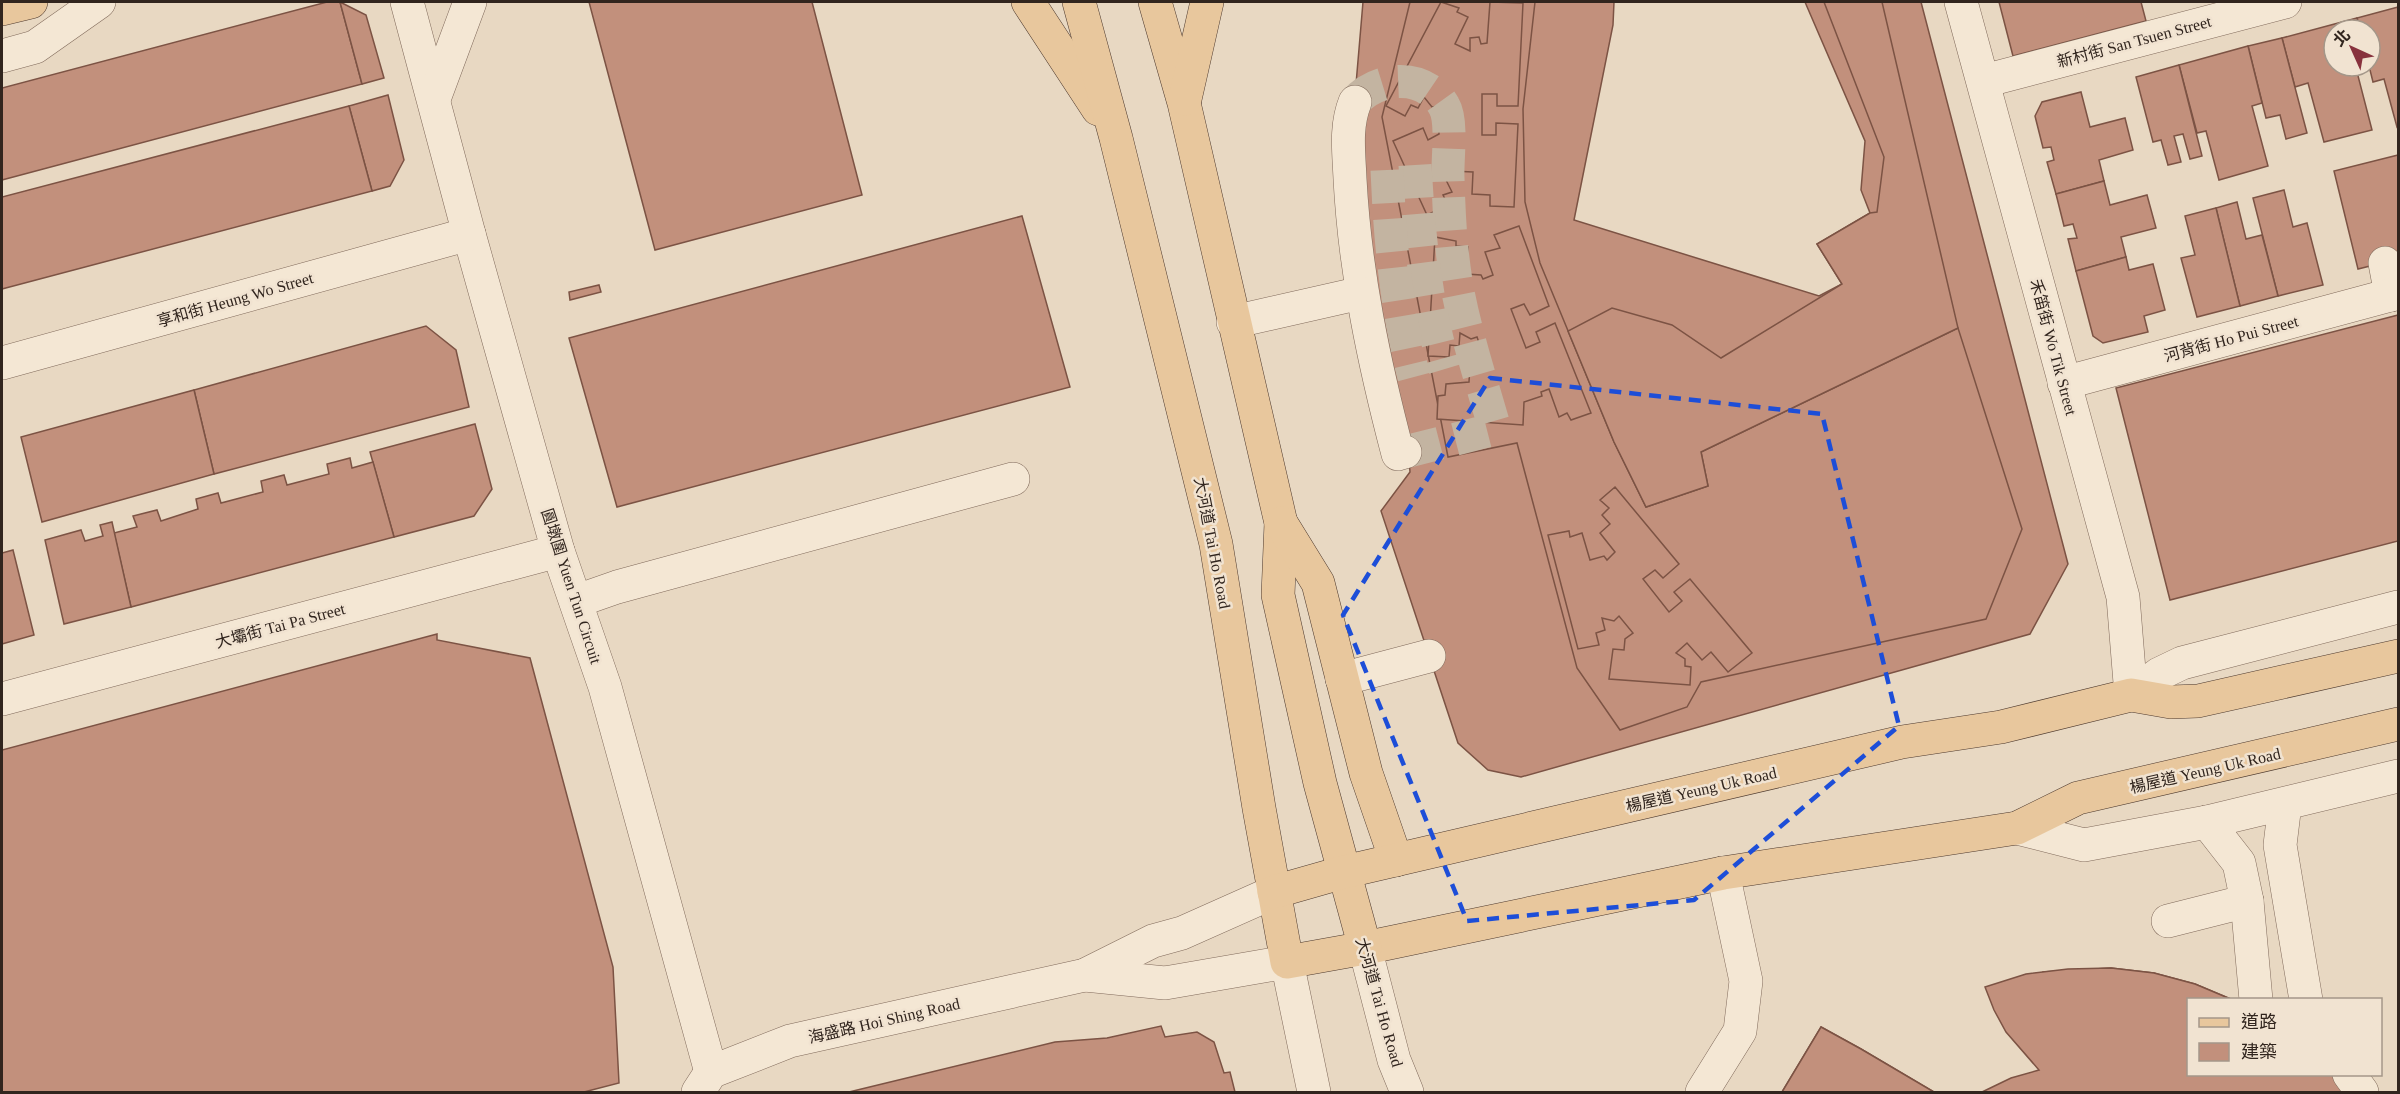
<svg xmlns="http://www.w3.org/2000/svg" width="2400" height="1094" font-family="'Times New Roman','Noto Sans TC',serif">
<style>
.building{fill:#c2907c;stroke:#7c5344;stroke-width:1.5}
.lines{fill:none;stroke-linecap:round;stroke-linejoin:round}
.minor-tunnel{stroke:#c3b4a1;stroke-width:33;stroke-dasharray:33 16;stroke-linecap:butt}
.minor-casing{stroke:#806a5b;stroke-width:34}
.major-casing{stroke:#4e3a2f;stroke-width:34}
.minor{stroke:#f4e7d4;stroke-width:33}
.major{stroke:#e8c79d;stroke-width:33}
.marked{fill:none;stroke:#1d4ed8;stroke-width:4.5;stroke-dasharray:12 8;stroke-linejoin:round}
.labels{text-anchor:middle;stroke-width:5;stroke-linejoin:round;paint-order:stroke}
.street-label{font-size:16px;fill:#31251e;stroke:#f1e3d1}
</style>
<rect width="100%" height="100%" fill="#e8d8c2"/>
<g class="building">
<polygon points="327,2 340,2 362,84 2,180 2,88"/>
<polygon points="340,2 366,15 384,78 362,84"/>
<polygon points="589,2 812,2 862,195 655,250"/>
<polygon points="1363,2 1614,2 1613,25 1574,220 1819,296 1842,284 1817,244 1870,213 1861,190 1865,141 1805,2 1921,2 2068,564 2030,634 1521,777 1488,770 1458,743 1381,511 1410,472 1407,431 1374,281 1355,96"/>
<polygon points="1410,2 1535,2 1523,109 1525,202 1540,263 1614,442 1646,507 1708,486 1701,452 1958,328 2022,529 1986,619 1701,682 1687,707 1620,730 1577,668 1517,443 1448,457 1382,117"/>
<polygon points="1441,2 1459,8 1457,12 1468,17 1455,44 1470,51 1470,38 1479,37 1481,44 1487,43 1490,2 1523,3 1518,106 1497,106 1497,94 1482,94 1482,135 1496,135 1496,123 1518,124 1514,207 1490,206 1490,195 1472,194 1473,172 1452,171 1455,177 1446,180 1452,192 1443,195 1448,205 1427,215 1393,141 1423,128 1428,140 1439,134 1439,106 1432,107 1424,97 1418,108 1411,105 1405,116 1386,106"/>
<polygon points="1824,2 1882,2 1958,328 1701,452 1708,486 1646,507 1614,442 1568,331 1612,308 1672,325 1721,358 1842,284 1817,244 1870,213 1877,212 1884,157"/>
<polygon points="1999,2 2141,2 2146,21 2013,56"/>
<polygon points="2398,7 2398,126 2397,127 2384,79 2373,82 2369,66 2370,30 2360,30 2357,18"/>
<polygon points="2357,18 2360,30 2334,30 2334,66 2369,66 2370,68 2357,72 2372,130 2324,142 2308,83 2295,87 2282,38"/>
<polygon points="2282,38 2307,133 2286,139 2280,115 2266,118 2248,46"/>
<polygon points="2248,46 2262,103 2252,106 2268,166 2219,180 2206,131 2197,133 2179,65"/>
<polygon points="2179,65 2202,156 2190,159 2183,134 2174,136 2181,162 2168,165 2161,140 2153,142 2136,77"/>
<polygon points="2081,92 2090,127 2125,118 2133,150 2099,160 2104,181 2056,194 2047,162 2054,160 2051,147 2043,148 2035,116 2042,102"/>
<polygon points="388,95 404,160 390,186 372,191 349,106"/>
<polygon points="349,106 372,191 2,289 2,197"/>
<polygon points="2398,155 2398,259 2358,269 2334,171"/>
<polygon points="2104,181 2110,205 2147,195 2156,228 2121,237 2126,257 2076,271 2068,239 2077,238 2073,224 2064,226 2056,194"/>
<polygon points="2284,190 2293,227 2307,223 2323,285 2278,296 2253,198"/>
<polygon points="2237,202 2246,239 2262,235 2278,296 2240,306 2216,208"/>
<polygon points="2216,208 2240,306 2197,317 2181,258 2195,255 2185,216"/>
<polygon points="1022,216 1070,387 617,507 569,338"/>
<polygon points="1519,226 1549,306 1530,315 1524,304 1511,309 1526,348 1540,342 1536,332 1555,323 1591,413 1571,420 1567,413 1559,417 1549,389 1541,392 1542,396 1524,402 1523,425 1437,419 1438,396 1445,395 1446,384 1469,382 1470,365 1487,366 1477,337 1471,339 1460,333 1459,346 1450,345 1449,357 1428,356 1435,237 1456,241 1456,246 1468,247 1466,274 1481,275 1483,279 1493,275 1485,252 1500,248 1494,235"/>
<polygon points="2126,257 2129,270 2153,264 2165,310 2144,316 2148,332 2103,343 2093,336 2076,271"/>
<polygon points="599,285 601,292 570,300 569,292"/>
<polygon points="2398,315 2398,541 2170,600 2116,388"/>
<polygon points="426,326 456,350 469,407 214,474 194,390"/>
<polygon points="194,390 214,474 42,522 21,437"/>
<polygon points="475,424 492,489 474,516 394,537 370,452"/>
<polygon points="350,458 352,468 373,462 394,537 131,607 114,533 137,527 133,516 157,510 161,521 198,509 196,499 218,493 221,503 263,492 261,481 284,475 287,485 329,474 327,464"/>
<polygon points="1615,487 1679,564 1663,578 1655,570 1643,579 1669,612 1682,601 1674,592 1690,579 1752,653 1728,672 1711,652 1702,660 1687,643 1676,653 1685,659 1685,666 1691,667 1690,685 1609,679 1613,649 1624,650 1625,639 1633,633 1619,616 1614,621 1602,618 1605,630 1596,633 1599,645 1578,649 1548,535 1569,531 1570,537 1582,533 1590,560 1604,556 1607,560 1615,552 1600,533 1610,524 1602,515 1609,508 1600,500"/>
<polygon points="112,522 131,607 64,624 45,540 81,530 85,541 103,536 100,525"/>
<polygon points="13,550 34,635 2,644 2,553"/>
<polygon points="437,634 437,640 530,658 613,967 619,1083 584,1092 2,1092 2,750"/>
<polygon points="2111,968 2154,973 2195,984 2233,1000 2188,1000 2188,1074 2332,1074 2346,1092 2168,1092 2138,1083 2093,1078 2049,1082 2043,972"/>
<polygon points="2111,968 2154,973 2195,984 2233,1000 2188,1000 2188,1074 2332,1074 2346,1092 1982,1092 2011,1078 2039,1070 2006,1032 1994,1010 1985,987 2026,974 2068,969"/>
<polygon points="1161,1026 1165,1037 1197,1032 1214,1042 1224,1073 1230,1072 1235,1092 849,1092 1055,1042 1107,1038"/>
<polygon points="1821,1027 1861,1049 1934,1092 1782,1092"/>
<polygon points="1821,1027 1861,1049 1934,1092 1782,1092"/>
</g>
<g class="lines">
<g class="minor-tunnel">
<path d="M1355,102c22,-26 70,-30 89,4 9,15 3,54 4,72 1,38 3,77 10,114 9,46 24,92 37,137l-90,23"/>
<path d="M1415,165c4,69 10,136 30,204"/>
<path d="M1387,170c3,71 9,138 27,207"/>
</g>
<defs>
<g id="minor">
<polyline points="407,2 469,234 558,551 605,687 711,1072"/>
<polyline points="1961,2 2123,597 2131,695"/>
<polyline points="2,56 35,47 99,2"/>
<polyline points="1984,81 2285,2"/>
<polyline points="434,99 470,2"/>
<path d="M1355,102c-10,25 -6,51 -5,77 5,94 24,184 48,275l7,-2"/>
<polyline points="2385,263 2391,295"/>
<polyline points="1233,322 1361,293"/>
<polyline points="2,363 469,234"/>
<polyline points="2064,383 2398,293"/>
<polyline points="577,601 617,587 1013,479"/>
<polyline points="1342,679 1429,656"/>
<polyline points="2131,695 2159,674 2182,663 2398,607"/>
<polyline points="2,699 558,551"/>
<polyline points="2285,804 2280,845 2306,1000"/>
<polyline points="2207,822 2239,863 2247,901 2256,1000"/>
<polyline points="2017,828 2084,845 2207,822 2398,776"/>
<polyline points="2168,921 2247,901"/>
<polyline points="1365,948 1394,1060 1407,1092"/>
<polyline points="1085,975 1165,983 1287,962 1314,1092"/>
<polyline points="2349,1074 2362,1092"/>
<polyline points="698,1092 711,1072 790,1041 1085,975 1153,941 1182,933 1274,892"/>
<polyline points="1702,1092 1740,1031 1746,981 1723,873"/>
</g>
<g id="major">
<polyline points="1028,2 1098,109"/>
<polyline points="1079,2 1116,138 1216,544 1259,808 1287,962 1365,948 1723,873 2017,828 2078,798 2398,724"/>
<polyline points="1155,2 1184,103 1281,523 1278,595 1320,783 1365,948"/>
<polyline points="2,9 31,2"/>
<polyline points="1185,99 1207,2"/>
<polyline points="1281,523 1318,583 1366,773 1396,860"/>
<polyline points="1274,892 1344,872 1902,742 2001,727 2131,695 2171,702 2198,701 2398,656"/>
</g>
</defs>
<use href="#minor" class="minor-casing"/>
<use href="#major" class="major-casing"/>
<use href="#minor" class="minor"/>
<use href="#major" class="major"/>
</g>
<path class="marked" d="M1490,378l332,36 77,312 -205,174 -227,21 -124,-306z"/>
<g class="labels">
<g class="street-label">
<text transform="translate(2134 41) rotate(-15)" y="6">新村街 San Tsuen Street</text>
<text transform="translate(235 299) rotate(-16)" y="6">享和街 Heung Wo Street</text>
<text transform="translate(2231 338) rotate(-15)" y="6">河背街 Ho Pui Street</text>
<text transform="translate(2054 347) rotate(75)" y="6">禾笛街 Wo Tik Street</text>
<text transform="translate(1213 543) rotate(79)" y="6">大河道 Tai Ho Road</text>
<text transform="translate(572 586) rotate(72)" y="6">圓墩圍 Yuen Tun Circuit</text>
<text transform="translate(280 625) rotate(-15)" y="6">大壩街 Tai Pa Street</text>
<text transform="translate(2205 770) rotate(-13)" y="6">楊屋道 Yeung Uk Road</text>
<text transform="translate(1701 789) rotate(-13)" y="6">楊屋道 Yeung Uk Road</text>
<text transform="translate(1380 1002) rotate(74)" y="6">大河道 Tai Ho Road</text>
<text transform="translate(884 1020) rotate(-13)" y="6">海盛路 Hoi Shing Road</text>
</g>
</g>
<rect width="2400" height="1094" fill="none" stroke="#31251e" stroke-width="6"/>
<rect x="2187" y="998" width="195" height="78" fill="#f1e3d1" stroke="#a49789" stroke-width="1.5"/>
<rect x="2199" y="1018" width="30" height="9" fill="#e8c79d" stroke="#a49789" stroke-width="1.5"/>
<text x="2241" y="1028" font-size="18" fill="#31251e">道路</text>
<rect x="2199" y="1043" width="30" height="18" fill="#c2907c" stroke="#a49789" stroke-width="1.5"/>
<text x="2241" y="1058" font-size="18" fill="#31251e">建築</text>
<g transform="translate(2352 48) rotate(315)"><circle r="28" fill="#f1e3d1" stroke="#a49789" stroke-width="1.5"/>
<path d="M0-4.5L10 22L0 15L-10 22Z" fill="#88323d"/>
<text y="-9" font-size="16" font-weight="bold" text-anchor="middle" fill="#31251e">北</text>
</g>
</svg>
